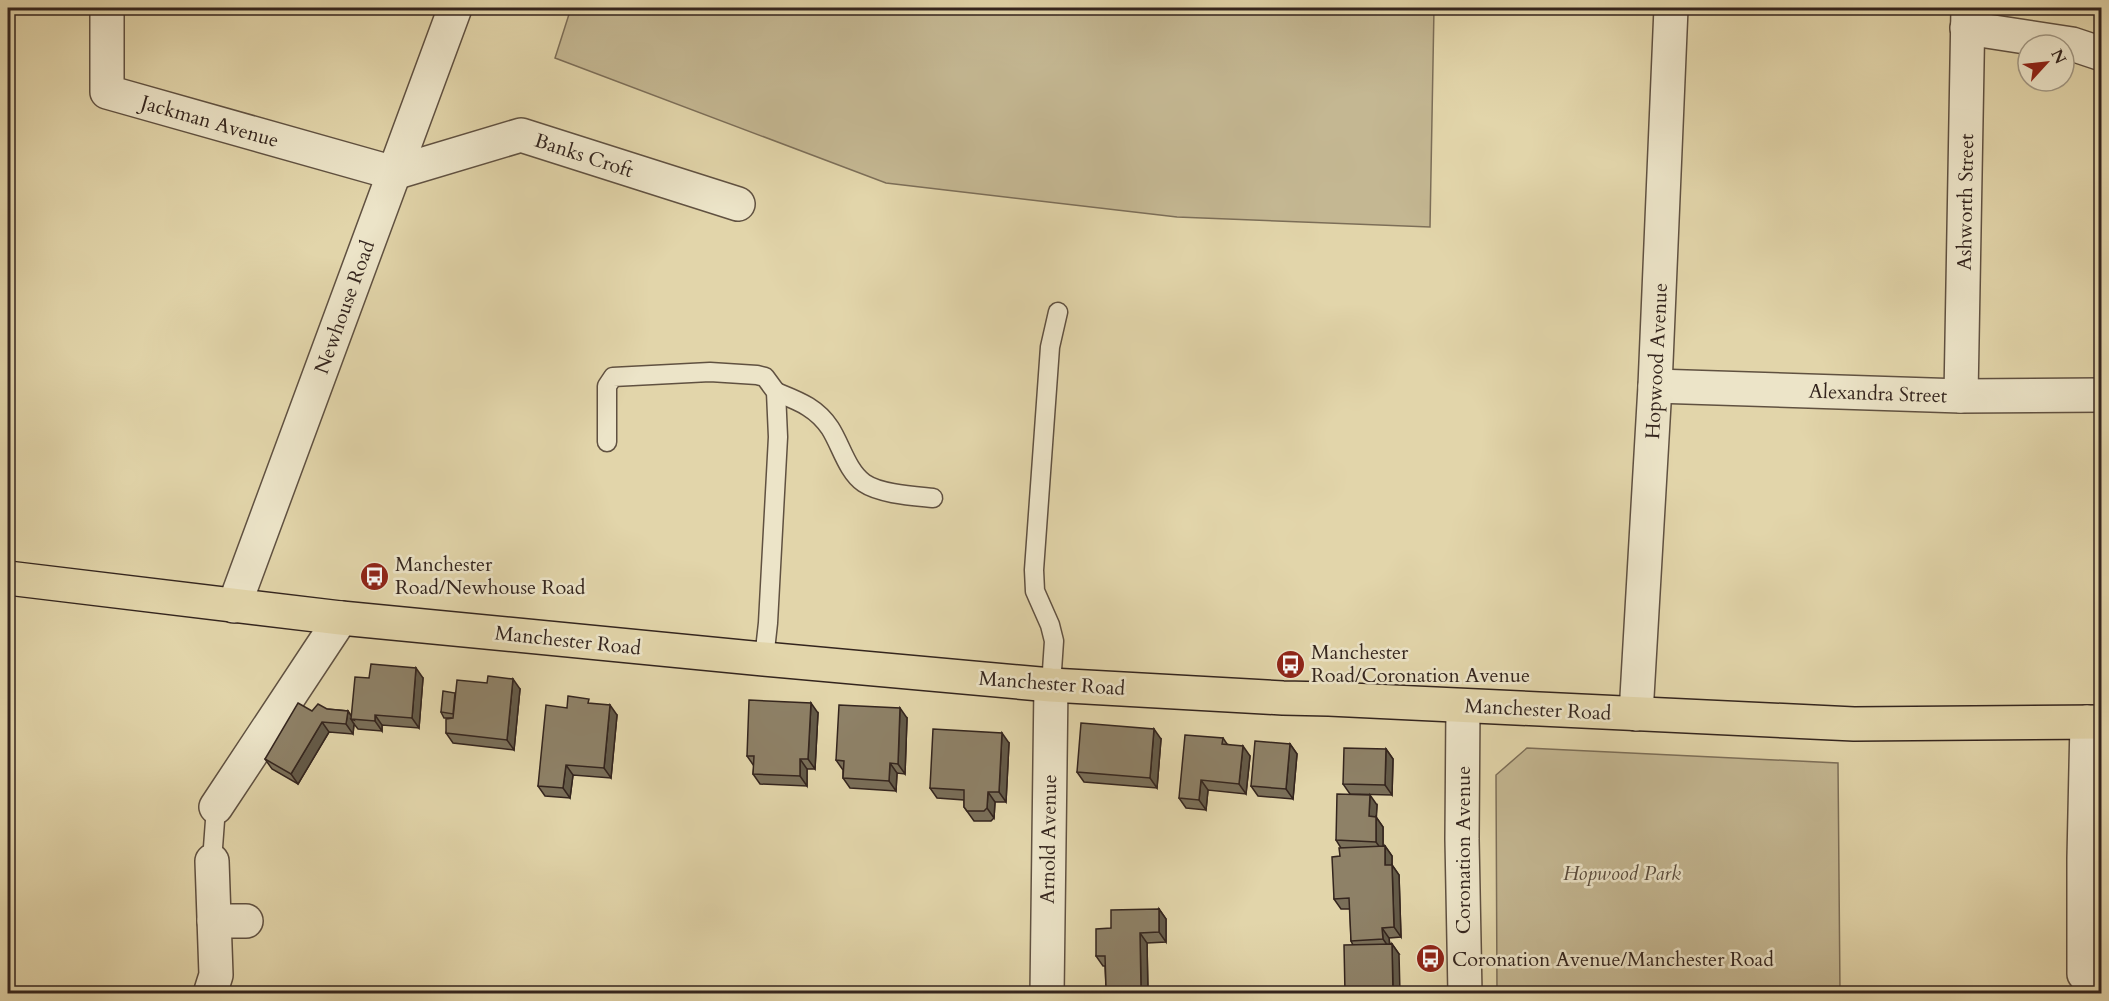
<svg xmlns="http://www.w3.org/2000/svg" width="2109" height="1001" font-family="Cardo,serif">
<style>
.green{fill:#c4b792;stroke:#7c6e58;stroke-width:1.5}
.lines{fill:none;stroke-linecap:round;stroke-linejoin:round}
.service-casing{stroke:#605141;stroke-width:21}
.minor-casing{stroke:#605141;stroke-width:36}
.tertiary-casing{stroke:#605141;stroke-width:36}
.primary-casing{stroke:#34251e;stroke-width:36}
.service{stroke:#ece4c8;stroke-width:18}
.minor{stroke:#ece4c8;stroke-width:33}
.tertiary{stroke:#ece4c8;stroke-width:33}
.primary{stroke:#e2d5aa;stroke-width:33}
.wall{fill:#7a6f59;stroke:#34251e;stroke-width:1.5}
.shaded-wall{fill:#635a48;stroke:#34251e;stroke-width:1.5}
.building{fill:#8e8167;stroke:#34251e;stroke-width:1.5}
.labels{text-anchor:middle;stroke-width:5;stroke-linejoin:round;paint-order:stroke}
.street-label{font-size:20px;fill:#34251e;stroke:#ece4c8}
.poi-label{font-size:20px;fill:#34251e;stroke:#ece4c8;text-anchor:start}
.park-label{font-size:20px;font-style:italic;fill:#584a3b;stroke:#ece4c8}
</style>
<rect width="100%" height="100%" fill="#e2d5aa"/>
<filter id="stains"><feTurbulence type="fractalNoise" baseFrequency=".00333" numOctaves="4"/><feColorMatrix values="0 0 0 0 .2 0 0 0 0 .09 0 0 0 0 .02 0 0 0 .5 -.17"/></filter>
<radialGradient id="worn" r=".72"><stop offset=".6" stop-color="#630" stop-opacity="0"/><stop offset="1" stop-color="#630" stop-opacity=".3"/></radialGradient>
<g class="green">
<polygon points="571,8 1434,8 1430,227 1177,217 886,183 555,58"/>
<polygon points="1527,748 1838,763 1840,993 1497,993 1496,775"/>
</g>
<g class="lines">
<defs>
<g id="service">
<path d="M776,392c22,9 40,15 54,36 11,17 17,43 34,55 16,11 50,13 69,15"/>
<polyline points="607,442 607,386 613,377 710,372 757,375 765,377 776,392 778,437 768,623 764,659"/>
<polyline points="1051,685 1054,641 1050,625 1035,591 1034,570 1050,347 1058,312"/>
<polyline points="212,861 216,807"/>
</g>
<g id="minor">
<polyline points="107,8 107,92 394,173 521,135 738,204"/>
<polyline points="1967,28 2072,44 2102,54"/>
<polyline points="1655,386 1961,396 2102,395"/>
<polyline points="1961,396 1968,8"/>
<polyline points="234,606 455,8"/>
<polyline points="1636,714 1655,386 1671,8"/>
<polyline points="2087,722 2084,858 2084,974 2102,973"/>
<polyline points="216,807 341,618"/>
<polyline points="214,921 246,921"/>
<polyline points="210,994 216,975 212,861"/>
<polyline points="1047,994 1051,685"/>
</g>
<polyline id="tertiary" points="1463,706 1462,839 1465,994"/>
<polyline id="primary" points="8,578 341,618 764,659 1051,685 1283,698 1329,699 1854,724 2102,722"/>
</defs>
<use href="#service" class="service-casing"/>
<use href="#minor" class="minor-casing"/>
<use href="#tertiary" class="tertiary-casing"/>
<use href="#primary" class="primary-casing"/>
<use href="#service" class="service"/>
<use href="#minor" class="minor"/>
<use href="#tertiary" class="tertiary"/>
<use href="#primary" class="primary"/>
</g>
<g class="wall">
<polygon points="369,678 423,678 419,728 382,725 382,731 358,729 354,724 353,734 329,732 298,784 272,769 265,759 312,711 327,709 348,711 351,716"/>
<polygon points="520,689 514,750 453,743 446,733 451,718 444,718 441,712 455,693"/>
<polygon points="592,704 617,715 611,778 573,775 570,798 545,796 538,786"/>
<polygon points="818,713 815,769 807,769 807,786 760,784 753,774 754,766 747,756"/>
<polygon points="907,718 905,774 897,773 896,791 850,788 843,778 843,770 836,760"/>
<polygon points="1223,738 1227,744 1250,756 1246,794 1208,790 1206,810 1186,808 1179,798"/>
<polygon points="1161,739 1157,788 1084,782 1077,772"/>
<polygon points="1009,743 1006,802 995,802 994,818 991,821 974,821 964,807 964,800 937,798 930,788"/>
<polygon points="1290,744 1297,754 1293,799 1258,796 1251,786"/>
<polygon points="1386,749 1393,759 1392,795 1350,794 1343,784"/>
<polygon points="1377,805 1376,817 1383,827 1383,846 1385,846 1392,856 1392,865 1399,875 1401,937 1389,938 1390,944 1392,944 1399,954 1353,945 1351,941 1350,909 1341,909 1334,899 1341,848 1336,840"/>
<polygon points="1159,909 1166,919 1166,942 1147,943 1148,993 1111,993 1106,987 1105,966 1103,966 1096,956 1111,928"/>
</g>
<g class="shaded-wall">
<polygon points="416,668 423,678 419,728 412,718"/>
<polygon points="513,679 520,689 514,750 507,740"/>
<polygon points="811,703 818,713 815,769 808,759"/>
<polygon points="610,705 617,715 611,778 604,768"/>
<polygon points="900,708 907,718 905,774 898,764"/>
<polygon points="348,711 354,720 351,719 354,724 353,734 346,724"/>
<polygon points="375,715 382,725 382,731 375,721"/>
<polygon points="322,722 329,732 298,784 291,774"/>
<polygon points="1154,729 1161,739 1157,788 1150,778"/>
<polygon points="1002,733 1009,743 1006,802 999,792"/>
<polygon points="1290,744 1297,754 1293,799 1286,789"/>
<polygon points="1243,746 1250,756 1246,794 1239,784"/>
<polygon points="1386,749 1393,759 1392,795 1385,785"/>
<polygon points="800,759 807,769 807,786 800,776"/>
<polygon points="890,763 897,773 896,791 889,781"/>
<polygon points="566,765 573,775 570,798 563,788"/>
<polygon points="1201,780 1208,790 1206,810 1199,800"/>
<polygon points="988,792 995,802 994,818 987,808"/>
<polygon points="1370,795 1377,805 1376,826 1369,816"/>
<polygon points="1376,817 1383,827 1383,852 1376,842"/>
<polygon points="1385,846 1392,856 1392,875 1385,865"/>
<polygon points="1392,865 1399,875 1401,937 1394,927"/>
<polygon points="1159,909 1166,919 1166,942 1159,932"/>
<polygon points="1382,928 1389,938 1390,949 1383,939"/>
<polygon points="1140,933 1147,943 1148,993 1146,993 1141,987"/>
<polygon points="1392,944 1399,954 1400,993 1393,993"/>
</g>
<g class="building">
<polygon points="371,664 416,668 412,718 375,715 375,721 351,719 355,677 369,678"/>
<polygon points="488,676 513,679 507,740 446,733 446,719 453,718 457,680 487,683"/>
<polygon points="443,691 455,693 453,714 441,712"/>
<polygon points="568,696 589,699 588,703 610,705 604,768 566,765 563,788 538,786 546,705 567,708"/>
<polygon points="749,700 811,703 808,759 800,759 800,776 753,774 754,756 747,756"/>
<polygon points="298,703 312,711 318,704 327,709 348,711 346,724 322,722 291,774 265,759"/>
<polygon points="839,705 900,708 898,764 890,763 889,781 843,778 844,761 836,760"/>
<polygon points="1081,723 1154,729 1150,778 1077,772"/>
<polygon points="933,729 1002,733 999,792 988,792 987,808 984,811 967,811 964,807 964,790 930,788"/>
<polygon points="1185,735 1223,738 1222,744 1243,746 1239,784 1201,780 1199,800 1179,798"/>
<polygon points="1255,741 1290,744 1286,789 1251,786"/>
<polygon points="1344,748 1386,749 1385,785 1343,784"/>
<polygon points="1337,794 1370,795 1369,816 1376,817 1376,842 1336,840"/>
<polygon points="1385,846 1385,865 1392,865 1394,927 1382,928 1383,939 1351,941 1349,898 1334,899 1332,857 1340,856 1339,848"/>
<polygon points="1159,909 1159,932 1140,933 1141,987 1106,987 1105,956 1096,956 1096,929 1111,928 1111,910"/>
<polygon points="1392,944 1393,993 1345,993 1344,945"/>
</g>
<defs>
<symbol id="bus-disc" viewBox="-11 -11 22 22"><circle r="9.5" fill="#8f2418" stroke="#ece4c8"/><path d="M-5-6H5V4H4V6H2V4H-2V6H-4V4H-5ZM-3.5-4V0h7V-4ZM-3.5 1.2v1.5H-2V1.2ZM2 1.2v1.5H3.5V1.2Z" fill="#fff"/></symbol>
</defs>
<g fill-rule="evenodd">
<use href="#bus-disc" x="358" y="560" width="33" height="33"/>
<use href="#bus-disc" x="1274" y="648" width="33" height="33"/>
<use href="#bus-disc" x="1414" y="942" width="33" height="33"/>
</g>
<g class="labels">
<g class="street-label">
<text transform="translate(210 121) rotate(16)" y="7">Jackman Avenue</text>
<text transform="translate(584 155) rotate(18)" y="7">Banks Croft</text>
<text transform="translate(1965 202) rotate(-89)" y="7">Ashworth Street</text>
<text transform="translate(344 307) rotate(-70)" y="7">Newhouse Road</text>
<text transform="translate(1656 361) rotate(-87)" y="7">Hopwood Avenue</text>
<text transform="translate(1878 393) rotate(2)" y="7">Alexandra Street</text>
<text transform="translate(568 640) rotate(6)" y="7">Manchester Road</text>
<text transform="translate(1052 683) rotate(4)" y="7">Manchester Road</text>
<text transform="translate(1538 709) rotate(3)" y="7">Manchester Road</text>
<text transform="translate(1048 839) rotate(-89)" y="7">Arnold Avenue</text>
<text transform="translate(1463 850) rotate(-90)" y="7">Coronation Avenue</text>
</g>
<g class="poi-label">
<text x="395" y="571">Manchester<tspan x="395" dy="23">Road/Newhouse Road</tspan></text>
<text x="1311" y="659">Manchester<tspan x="1311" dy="23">Road/Coronation Avenue</tspan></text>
<text x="1452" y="966">Coronation Avenue/Manchester Road</text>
</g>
<g class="park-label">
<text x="1622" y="880">Hopwood Park</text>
</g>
</g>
<rect width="2109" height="1001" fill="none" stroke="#e2d5aa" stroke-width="30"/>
<rect x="9" y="9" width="2091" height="983" fill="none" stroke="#34251e" stroke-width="3"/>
<rect x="15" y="15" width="2079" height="971" fill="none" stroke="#34251e" stroke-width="1.5"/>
<g transform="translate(2046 63) rotate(63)"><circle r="28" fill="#ece4c8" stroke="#a29884" stroke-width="1.5"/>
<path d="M0-4.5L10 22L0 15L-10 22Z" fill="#8f2418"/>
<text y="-9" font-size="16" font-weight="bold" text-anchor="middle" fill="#34251e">N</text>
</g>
<rect width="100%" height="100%" filter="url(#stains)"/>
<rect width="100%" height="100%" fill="url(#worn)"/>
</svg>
